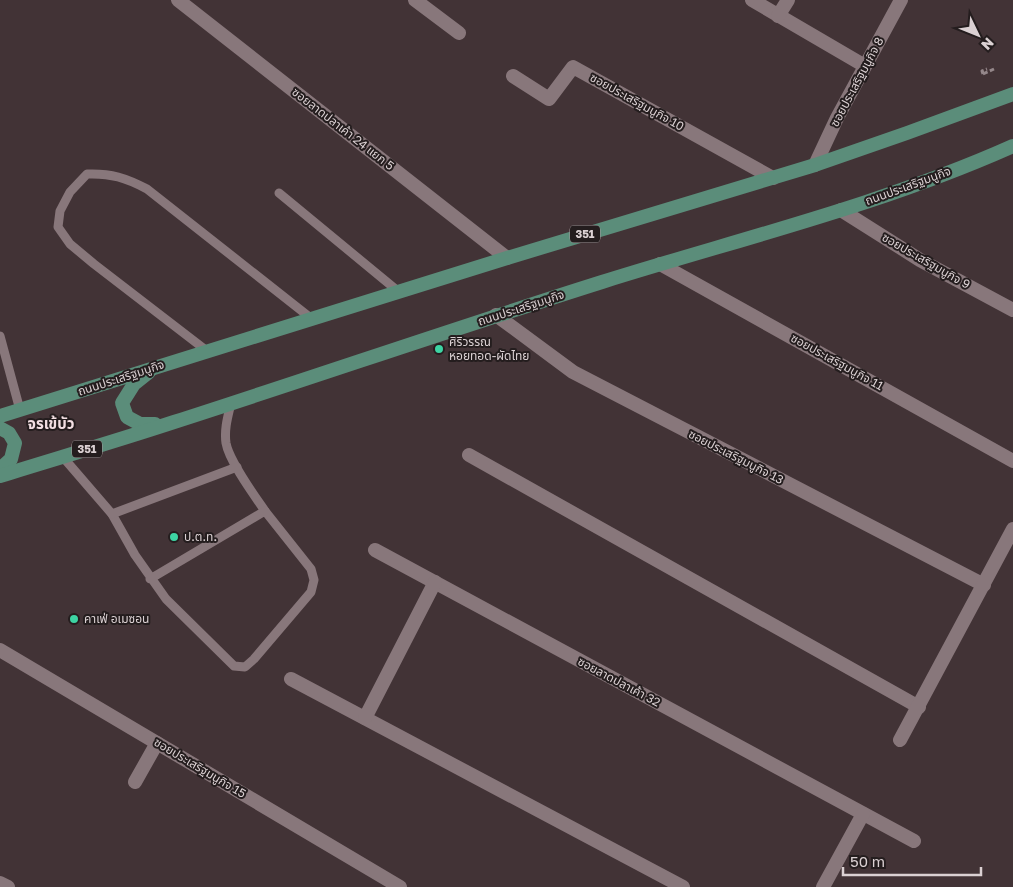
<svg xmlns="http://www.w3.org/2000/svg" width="1013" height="887" font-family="'Golos Text','Noto Sans Thai',sans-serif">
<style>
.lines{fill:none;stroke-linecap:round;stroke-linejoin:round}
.path{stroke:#94878a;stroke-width:3;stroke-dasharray:5 2.5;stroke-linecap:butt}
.service{stroke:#88777b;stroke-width:9}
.minor{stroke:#88777b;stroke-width:14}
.primary{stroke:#5b8d7a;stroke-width:14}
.poi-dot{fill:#3dd4a3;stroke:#241d1e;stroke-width:2}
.labels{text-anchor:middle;stroke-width:4;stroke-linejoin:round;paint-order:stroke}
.shield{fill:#241d1e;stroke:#a49b9d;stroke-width:1}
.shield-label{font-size:11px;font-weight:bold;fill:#dbd1d3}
.street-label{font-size:12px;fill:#dbd1d3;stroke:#241d1e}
.poi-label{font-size:12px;fill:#dbd1d3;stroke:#241d1e;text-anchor:start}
.quarter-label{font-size:15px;font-weight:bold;fill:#f3dfe3;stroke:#241d1e}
</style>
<rect width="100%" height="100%" fill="#423336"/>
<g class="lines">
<g class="path">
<polyline points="983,74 994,69"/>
<polyline points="983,74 982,71 987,69"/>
</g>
<g class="service">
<polyline points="279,193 399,292"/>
<polyline points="0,336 20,410"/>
<path d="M207,351l-113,-87 -24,-20 -12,-17 2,-16 10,-19 17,-18c24,-1 39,4 60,15l165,130"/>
<path d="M231,403c-3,13 -7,26 -5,40 3,18 28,52 39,68"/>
<polyline points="62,456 112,514 135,555 166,599 234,666 245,667 254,659 311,592 314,580 311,569 265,511 150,579"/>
<polyline points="112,514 237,467"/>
</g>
<g class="minor">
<polyline points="178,0 507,258"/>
<polyline points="415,0 459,33"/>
<polyline points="752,0 865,66"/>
<polyline points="778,16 788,0"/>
<polyline points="513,76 549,99 573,67 773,178"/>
<polyline points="815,165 837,118 901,0"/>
<polyline points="841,210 920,260 1013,310"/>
<polyline points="660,264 1013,461"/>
<polyline points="496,315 573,372 984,585"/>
<polyline points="469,455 919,707"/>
<polyline points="375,550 914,841"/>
<polyline points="0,650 400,887"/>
<polyline points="291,679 683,887"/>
<polyline points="365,718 435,582"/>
<polyline points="900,740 1013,529"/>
<polyline points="135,782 157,743"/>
<polyline points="0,883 8,887"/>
<polyline points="823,887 863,814"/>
</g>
<g class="primary">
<polyline points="149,372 134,384 122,403 127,417 140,424 155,424"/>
<polyline points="0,416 507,258 815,165 907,133 1013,94"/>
<polyline points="0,428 9,433 15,443 11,459 0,469"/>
<path d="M0,476c58,-18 116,-35 174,-54 143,-46 285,-95 428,-140 137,-43 279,-77 411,-136"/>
</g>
</g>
<g class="poi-dot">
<circle cx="439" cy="349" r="5"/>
<circle cx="174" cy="537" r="5"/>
<circle cx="74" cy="619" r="5"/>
</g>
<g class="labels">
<g class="shield">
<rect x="570" y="225.5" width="30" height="17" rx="4"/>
<rect x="72" y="440.5" width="30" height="17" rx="4"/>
</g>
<g class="shield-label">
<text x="585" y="238">351</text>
<text x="87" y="453">351</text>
</g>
<g class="street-label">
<text transform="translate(857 82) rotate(-62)" y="4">ซอยประเสริฐมนูกิจ 8</text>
<text transform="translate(637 102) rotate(29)" y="4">ซอยประเสริฐมนูกิจ 10</text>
<text transform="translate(343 129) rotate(38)" y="4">ซอยลาดปลาเค้า 24 แยก 5</text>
<text transform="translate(908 186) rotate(-20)" y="4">ถนนประเสริฐมนูกิจ</text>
<text transform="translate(926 261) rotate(30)" y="4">ซอยประเสริฐมนูกิจ 9</text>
<text transform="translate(521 308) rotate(-18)" y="4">ถนนประเสริฐมนูกิจ</text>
<text transform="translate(837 362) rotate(29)" y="4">ซอยประเสริฐมนูกิจ 11</text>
<text transform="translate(121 378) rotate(-18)" y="4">ถนนประเสริฐมนูกิจ</text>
<text transform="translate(736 457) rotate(27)" y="4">ซอยประเสริฐมนูกิจ 13</text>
<text transform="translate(619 682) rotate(28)" y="4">ซอยลาดปลาเค้า 32</text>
<text transform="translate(200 768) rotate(31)" y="4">ซอยประเสริฐมนูกิจ 15</text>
</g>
<g class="poi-label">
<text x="449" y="346">ศิริวรรณ<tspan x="449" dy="14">หอยทอด-ผัดไทย</tspan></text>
<text x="184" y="541">ป.ต.ท.</text>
<text x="84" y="623">คาเฟ่ อเมซอน</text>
</g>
<g class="quarter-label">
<text x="51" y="429">จรเข้บัว</text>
</g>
</g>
<g transform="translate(978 35) rotate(133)" stroke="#241d1e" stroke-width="4" paint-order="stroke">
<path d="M0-4L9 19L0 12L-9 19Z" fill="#dbd1d3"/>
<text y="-8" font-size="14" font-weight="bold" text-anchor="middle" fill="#dbd1d3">N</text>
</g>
<path d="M843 867v8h138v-8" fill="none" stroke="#dbd1d3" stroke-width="2.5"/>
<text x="850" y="867" font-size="15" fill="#dbd1d3" stroke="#241d1e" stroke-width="4" paint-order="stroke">50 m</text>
</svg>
